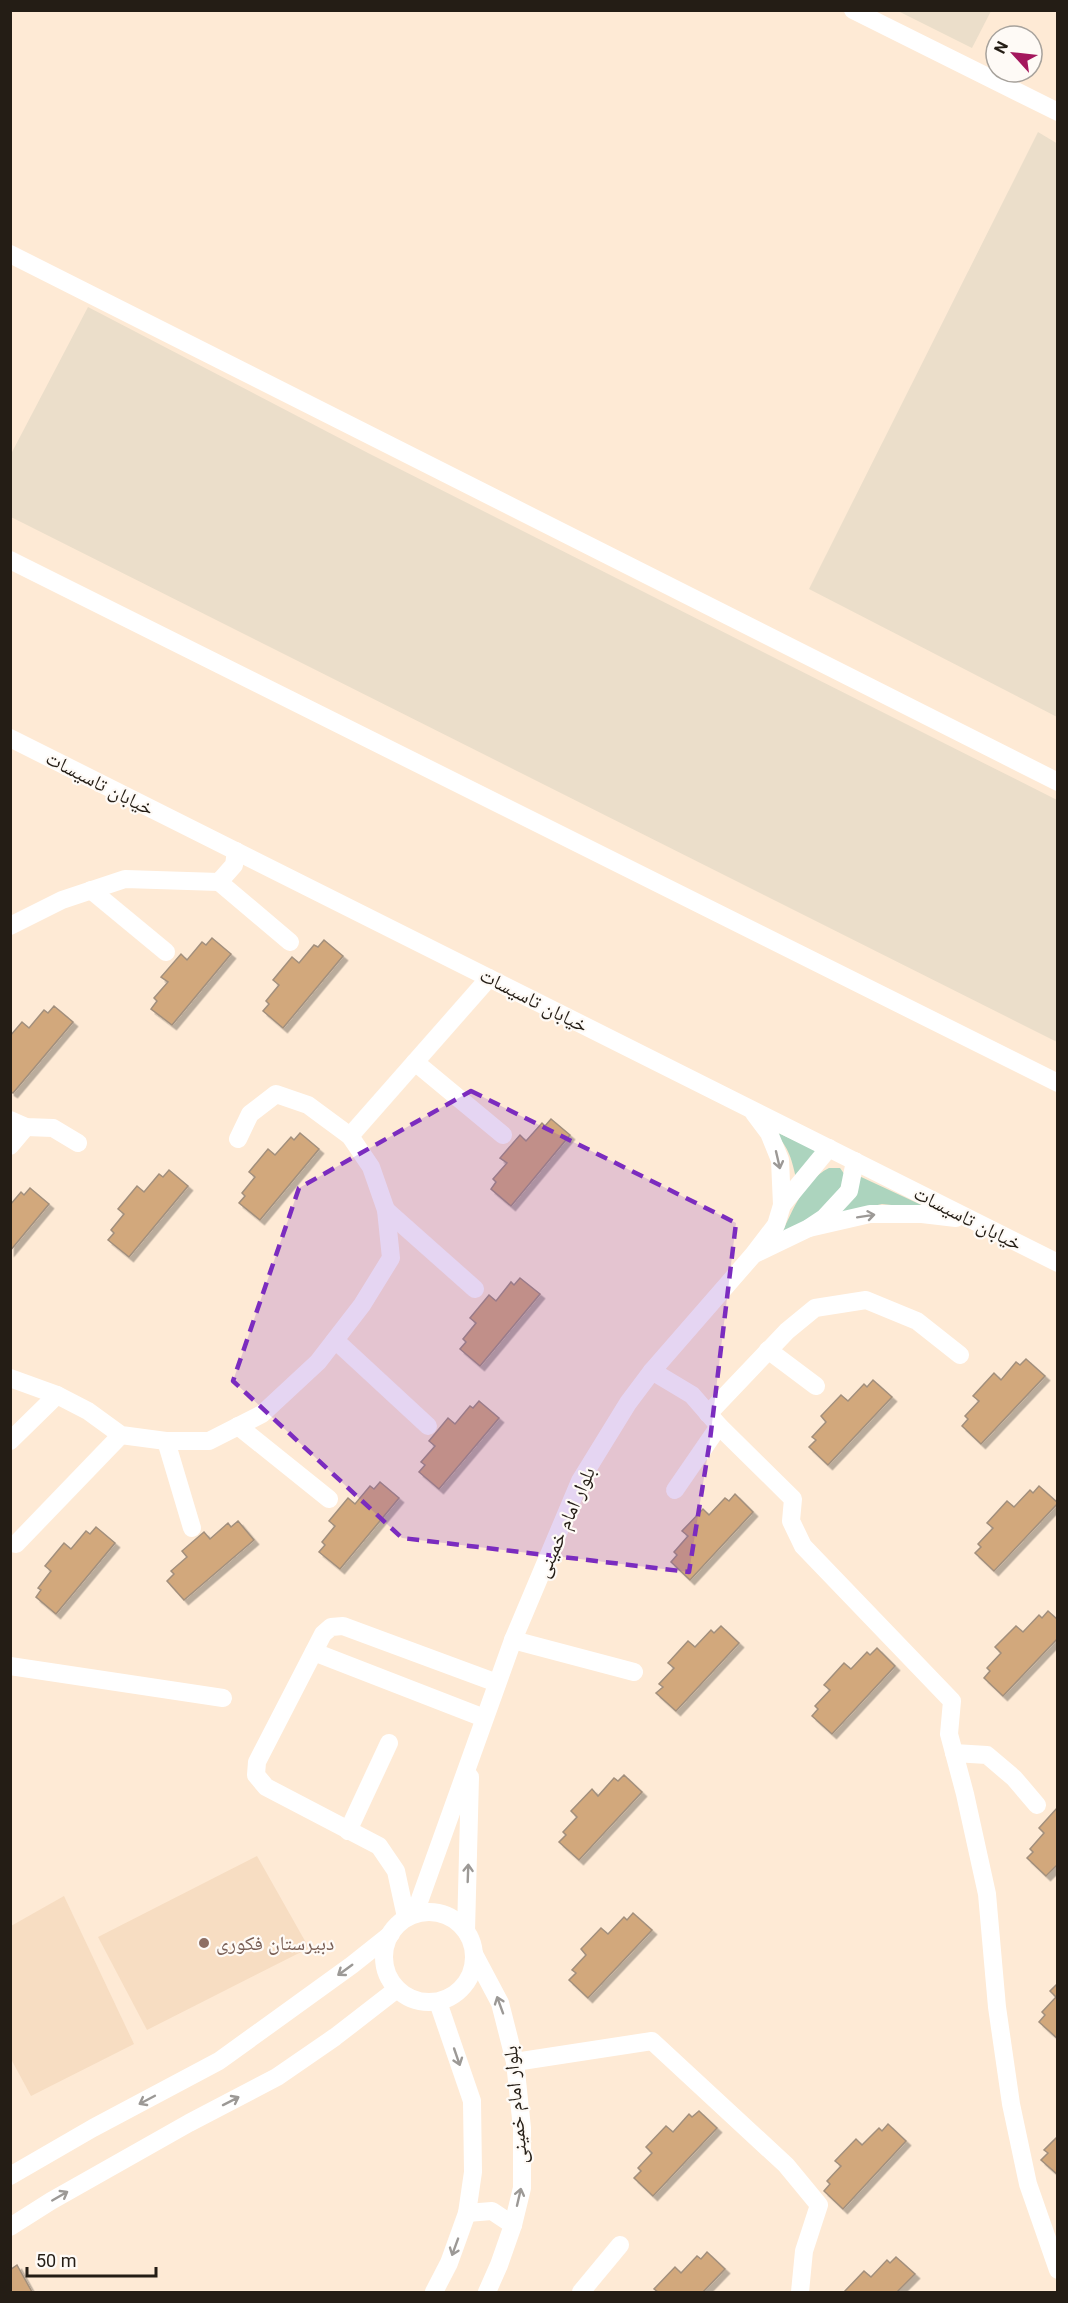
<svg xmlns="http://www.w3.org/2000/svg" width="1068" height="2303" font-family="Roboto,'Noto Naskh Arabic',sans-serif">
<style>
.industrial{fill:#ebdeca}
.built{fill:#f7ddc2}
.green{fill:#acd4be}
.building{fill:#d2a87c;stroke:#a28f7c;stroke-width:1.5;filter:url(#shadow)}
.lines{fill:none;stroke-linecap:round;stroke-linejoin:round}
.minor{stroke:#fff;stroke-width:18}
.oneway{stroke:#9c9996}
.marked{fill:#7b2cbf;fill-opacity:0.2;stroke:#7b2cbf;stroke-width:4.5;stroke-dasharray:12 8;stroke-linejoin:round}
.education-dot{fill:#8d6e63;stroke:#fefaf6;stroke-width:2}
.labels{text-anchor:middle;stroke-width:4.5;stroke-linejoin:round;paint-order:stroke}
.street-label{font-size:20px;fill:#241d15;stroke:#fefaf6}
.education-label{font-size:20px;fill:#785e54;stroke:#fefaf6;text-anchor:start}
</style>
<defs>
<filter id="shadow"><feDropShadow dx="4.5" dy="4.5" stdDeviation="0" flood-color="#0004"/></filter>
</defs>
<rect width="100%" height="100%" fill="#feead5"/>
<g class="industrial">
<polygon points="898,11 991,11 972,48"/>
<polygon points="1038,132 1058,144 1057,717 809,589"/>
<polygon points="88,307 368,453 1057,800 1057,1042 11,517 11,454"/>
</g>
<g class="built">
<polygon points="257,1856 309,1948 147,2030 98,1937"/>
<polygon points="64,1896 134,2044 31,2096 11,2059 11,1926"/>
</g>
<g class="green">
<path d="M772,1130l45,21 -21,27c-5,-22 -8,-32 -24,-48z"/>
<path d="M829,1168h11l5,7c-5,29 -46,51 -68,68 14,-27 24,-61 52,-75z"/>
<path d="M859,1176l71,33 -48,-5 -44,10c12,-12 20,-20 21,-38z"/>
</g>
<g class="building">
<polygon points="212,938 231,954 172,1025 151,1009 157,1001 154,998 168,982 161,977 181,954 187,960 202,942 206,945"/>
<polygon points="324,940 343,956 283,1028 263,1011 269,1004 266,1001 279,985 273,980 292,957 299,963 314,945 318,947"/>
<polygon points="54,1006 73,1022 13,1093 10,1091 10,1036 22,1022 29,1028 44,1010 48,1013"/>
<polygon points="551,1119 570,1135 511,1206 491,1189 496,1182 493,1179 507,1163 500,1158 520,1135 526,1141 542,1123 545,1126"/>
<polygon points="300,1133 319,1149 260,1220 239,1203 245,1196 242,1193 255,1177 249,1172 268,1149 275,1155 291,1137 294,1140"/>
<polygon points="169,1170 188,1186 129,1257 108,1240 114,1233 111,1230 124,1214 118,1209 137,1186 144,1192 159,1174 163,1177"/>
<polygon points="30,1188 49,1204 10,1251 10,1205 21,1192 24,1195"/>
<polygon points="520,1278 540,1294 480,1366 460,1349 466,1342 463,1339 476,1323 470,1318 489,1295 496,1301 511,1282 514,1285"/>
<polygon points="1026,1359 1045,1376 981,1444 962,1426 968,1419 965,1416 979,1401 973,1396 994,1373 1001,1380 1016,1362 1020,1365"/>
<polygon points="873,1380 892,1397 828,1465 809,1447 816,1440 812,1437 826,1422 821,1416 841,1395 848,1401 864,1384 867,1387"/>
<polygon points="479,1401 499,1418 439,1489 419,1472 425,1465 421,1462 435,1446 429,1441 448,1418 455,1424 470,1406 473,1408"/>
<polygon points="380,1482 399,1498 340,1569 319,1552 325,1545 322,1542 335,1526 329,1521 348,1498 355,1504 370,1486 374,1489"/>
<polygon points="1039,1486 1058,1503 994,1571 975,1553 981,1547 978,1544 993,1528 987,1523 1007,1501 1014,1507 1030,1490 1033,1493"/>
<polygon points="735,1494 753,1512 690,1580 671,1562 677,1555 674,1552 688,1536 682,1531 703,1509 709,1515 725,1498 729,1501"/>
<polygon points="238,1521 254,1540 184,1600 167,1581 174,1574 171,1571 187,1557 182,1551 204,1532 210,1539 228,1523 231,1527"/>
<polygon points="96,1527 115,1543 56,1614 36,1597 41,1590 38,1588 51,1571 45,1566 64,1543 71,1549 86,1531 90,1534"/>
<polygon points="1048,1611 1058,1620 1058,1638 1003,1696 984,1678 990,1671 987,1668 1001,1653 995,1647 1016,1626 1023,1632 1039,1615 1042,1618"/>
<polygon points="721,1626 739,1643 676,1711 656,1693 663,1687 659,1684 674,1668 668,1663 688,1641 695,1647 711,1630 714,1633"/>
<polygon points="877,1648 895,1666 832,1734 812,1716 818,1709 815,1706 830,1690 824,1685 844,1663 851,1669 867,1652 870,1655"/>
<polygon points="624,1775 642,1792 579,1860 559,1842 566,1835 563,1832 577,1817 571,1811 592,1789 598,1796 614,1778 618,1781"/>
<polygon points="1058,1807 1058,1864 1046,1876 1027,1858 1033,1852 1030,1849 1044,1833 1039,1828"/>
<polygon points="633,1913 652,1930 588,1998 569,1980 576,1973 572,1970 586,1955 581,1949 601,1928 608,1934 624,1917 627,1920"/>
<polygon points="1058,1983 1058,2039 1039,2022 1045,2015 1042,2012 1056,1997 1050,1991"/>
<polygon points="699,2111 717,2128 653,2196 634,2178 641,2171 638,2168 652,2153 646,2147 666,2126 673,2132 689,2114 692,2117"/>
<polygon points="888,2124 906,2141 843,2209 824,2191 830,2184 827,2181 841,2166 835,2161 856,2139 862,2145 879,2128 882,2131"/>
<polygon points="1058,2136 1058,2175 1041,2160 1048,2153 1044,2150"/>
<polygon points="707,2252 725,2269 703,2292 658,2292 654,2289 675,2267 681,2273 697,2256 701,2259"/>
<polygon points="896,2257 915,2274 897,2292 844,2292 864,2271 871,2277 887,2260 890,2263"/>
<polygon points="17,2265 32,2292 10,2292 10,2270"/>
</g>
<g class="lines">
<g class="minor">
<polyline points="853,10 1058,112"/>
<polyline points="10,254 1058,782"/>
<polyline points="10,560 1058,1083"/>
<polyline points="10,738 1058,1263"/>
<polyline points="219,882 290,942"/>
<polyline points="91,890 166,952"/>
<polyline points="10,926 62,900 125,879 219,882 234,865 236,851"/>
<polyline points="415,1062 503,1135"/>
<polyline points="10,1120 26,1127 53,1128 78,1143"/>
<polyline points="350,1136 489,978"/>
<polyline points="10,1146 26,1127"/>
<polyline points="782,1205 829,1148"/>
<polyline points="386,1210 475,1289"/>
<polyline points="809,1228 870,1214 922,1214 956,1218"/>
<polyline points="757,1253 809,1228 824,1218 849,1191 855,1161"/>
<polyline points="335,1340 428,1426"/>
<polyline points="768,1350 816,1386"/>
<polyline points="652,1371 692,1395 719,1426 793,1499 791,1521 803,1546 952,1701 949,1734 965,1794 987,1894 997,2007 1011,2104 1028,2184 1058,2270"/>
<polyline points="10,1378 57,1395 10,1441"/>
<polyline points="57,1395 88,1411 121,1435 166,1441 209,1441 262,1414 318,1362 362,1305 391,1258 386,1210 371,1167 350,1136 308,1105 276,1094 250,1114 238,1139"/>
<polyline points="708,1414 787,1331 815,1308 866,1300 917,1321 960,1355"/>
<polyline points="238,1426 329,1499"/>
<polyline points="166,1441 192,1528"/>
<polyline points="675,1490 719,1426"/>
<polyline points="16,1544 121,1435"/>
<polyline points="513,1640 634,1672"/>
<polyline points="314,1652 484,1718"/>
<polyline points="10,1666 223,1698"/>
<polyline points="954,1753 987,1755 1014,1778 1037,1805"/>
<polyline points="348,1831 389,1743"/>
<circle cx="429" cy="1957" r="45"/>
<polyline points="415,1913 513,1640 580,1481 628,1403 652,1371 753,1255 776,1225 782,1205 780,1160 769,1133 754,1113"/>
<polyline points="406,1917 396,1871 379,1846 266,1787 256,1775 257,1762 323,1634 331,1627 343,1626 497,1683"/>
<polyline points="466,1931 470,1777"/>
<polyline points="474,1954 500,2003 515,2062 522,2128 522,2188 513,2225 499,2265 487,2292"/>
<polyline points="515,2062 652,2041 786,2165 819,2205 804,2251 800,2292"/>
<polyline points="10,2176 93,2128 219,2061 352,1965 391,1934"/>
<polyline points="467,2213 492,2211 513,2225"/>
<polyline points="10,2227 51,2201 189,2123 277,2077 335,2037 397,1989"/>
<polyline points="434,2292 449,2263 467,2213 473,2172 472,2101 438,2002"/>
<polyline points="581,2292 620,2245"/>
</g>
</g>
<defs><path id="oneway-shaft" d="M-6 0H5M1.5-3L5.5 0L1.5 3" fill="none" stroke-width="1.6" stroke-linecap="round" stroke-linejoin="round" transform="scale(1.5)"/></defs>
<g class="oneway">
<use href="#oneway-shaft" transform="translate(778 1160) rotate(77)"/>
<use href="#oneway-shaft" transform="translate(866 1216) rotate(-9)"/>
<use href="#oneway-shaft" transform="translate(468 1873) rotate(-88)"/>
<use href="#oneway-shaft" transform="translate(345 1970) rotate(144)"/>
<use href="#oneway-shaft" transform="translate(500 2005) rotate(-110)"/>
<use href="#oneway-shaft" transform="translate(457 2057) rotate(71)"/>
<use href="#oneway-shaft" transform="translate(147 2100) rotate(152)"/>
<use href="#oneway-shaft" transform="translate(231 2101) rotate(-27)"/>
<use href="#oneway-shaft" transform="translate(60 2196) rotate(-30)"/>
<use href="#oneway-shaft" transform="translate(519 2197) rotate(-77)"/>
<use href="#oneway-shaft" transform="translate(455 2247) rotate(110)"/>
</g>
<path class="marked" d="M471,1091l265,132 -26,217 -21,132 -287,-34 -169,-157 66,-193z"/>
<circle class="education-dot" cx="204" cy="1943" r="6"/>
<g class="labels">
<g class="street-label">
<text transform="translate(100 783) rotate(27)" y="7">خیابان تاسیسات</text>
<text transform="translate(534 1000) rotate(27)" y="7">خیابان تاسیسات</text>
<text transform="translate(968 1218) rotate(27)" y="7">خیابان تاسیسات</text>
<text transform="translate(565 1522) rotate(-66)" y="7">بلوار امام خمینی</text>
<text transform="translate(515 2105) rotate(-95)" y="7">بلوار امام خمینی</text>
</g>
<g class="education-label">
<text x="216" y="1950">دبیرستان فکوری</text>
</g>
</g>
<rect width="1068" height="2303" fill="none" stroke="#241d15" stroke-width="24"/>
<g transform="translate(1014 54) rotate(297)"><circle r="28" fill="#fefaf6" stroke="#a7a29c" stroke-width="1.5"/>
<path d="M0-4.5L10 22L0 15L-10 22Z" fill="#a4175d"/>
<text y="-9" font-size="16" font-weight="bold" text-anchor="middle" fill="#241d15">N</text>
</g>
<path d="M27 2267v9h129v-9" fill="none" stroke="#241d15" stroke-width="3"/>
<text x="36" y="2267" font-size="18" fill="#241d15" stroke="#fefaf6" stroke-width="4.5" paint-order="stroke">50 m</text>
</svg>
